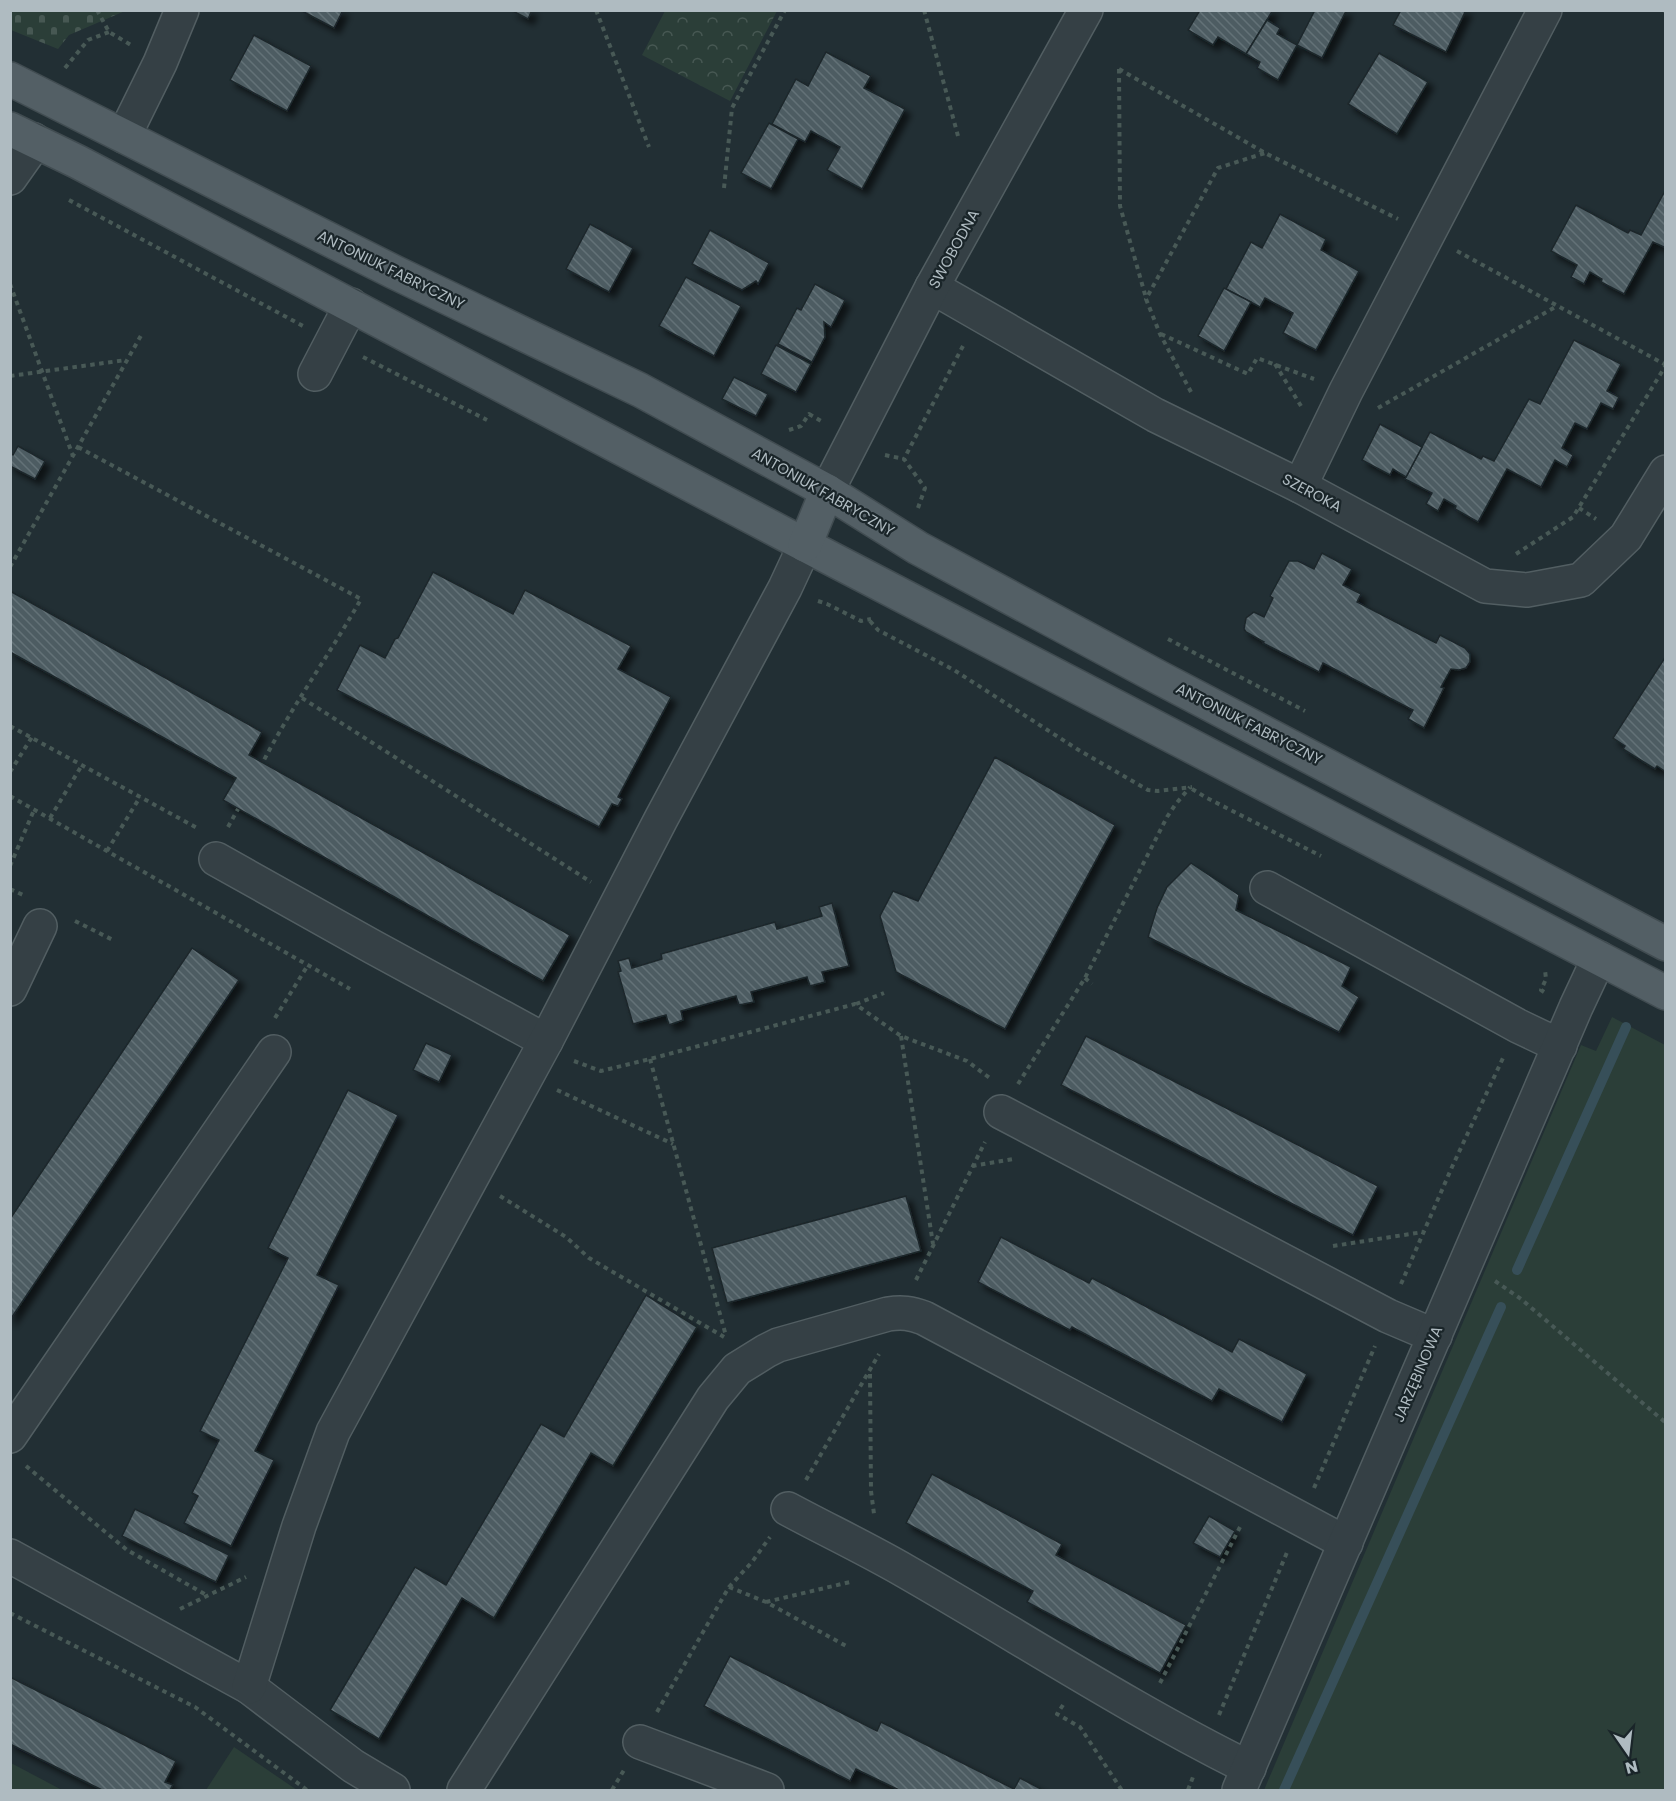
<svg xmlns="http://www.w3.org/2000/svg" width="1676" height="1801" font-family="Poppins,sans-serif">
<style>
.grass{fill:#2b3e38}
.cemetery{fill:url(#cemetery-stones)}
.park{fill:url(#park-crowns)}
.lines{fill:none;stroke-linecap:round;stroke-linejoin:round}
.stream{stroke:#374f59;stroke-width:10}
.building{fill:url(#building-back-hatch);stroke:#1c272b;stroke-width:1.5;filter:url(#shadow)}
.minor-casing{stroke:#525e62;stroke-width:36}
.major-casing{stroke:#414c51;stroke-width:36}
.path{stroke:#485956;stroke-width:4;stroke-dasharray:4.5 4.5;stroke-linecap:butt}
.minor{stroke:#354045;stroke-width:33}
.major{stroke:#535f65;stroke-width:33}
.labels{text-anchor:middle;stroke-width:4.5;stroke-linejoin:round;paint-order:stroke}
.street-label{font-size:15px;fill:#afbbc1;stroke:#1a2529}
</style>
<defs>
<pattern id="cemetery-stones" width="16" height="16" patternUnits="userSpaceOnUse" patternTransform="scale(1.5)"><rect width="16" height="16" fill="#2b3e38"/><path d="M2 7V4a2 2 0 0 1 4 0v3zM10 15v-3a2 2 0 0 1 4 0v3z" fill="#475853"/></pattern>
<pattern id="park-crowns" width="20" height="18" patternUnits="userSpaceOnUse" patternTransform="scale(1.5)"><rect width="20" height="18" fill="#2b3e38"/><path d="M2 6a3 3 0 1 1 6 0M12 15a3 3 0 1 1 6 0" fill="none" stroke="#475853"/></pattern>
<pattern id="building-back-hatch" width="6" height="6" patternUnits="userSpaceOnUse" patternTransform="scale(1.5)"><rect width="6" height="6" fill="#4d5c62"/><path d="M-1 5l2 2M0 0l6 6M5-1l2 2" fill="none" stroke="#647177"/></pattern>
<filter id="shadow"><feDropShadow dx="5.5" dy="5.5" stdDeviation="3" flood-color="#0009"/></filter>
</defs>
<rect width="100%" height="100%" fill="#222f34"/>
<g class="grass">
<polygon points="1612,1017 1665,1045 1665,1790 1264,1790 1581,1045 1596,1051"/>
<polygon points="234,1747 297,1790 206,1790"/>
<polygon points="10,1763 11,1763 62,1790 11,1790"/>
</g>
<polygon class="cemetery" points="10,11 11,10 125,11 69,35 58,49 11,30"/>
<polygon class="park" points="665,11 665,10 777,11 730,101 642,55"/>
<g class="lines">
<g class="stream">
<polyline points="1517,1270 1626,1027"/>
<polyline points="1284,1790 1501,1307"/>
</g>
</g>
<g class="building">
<polygon points="300,10 343,10 334,28"/>
<polygon points="511,10 532,10 528,19"/>
<polygon points="1200,10 1273,10 1246,54 1218,37 1213,45 1188,30"/>
<polygon points="1315,10 1346,11 1322,58 1297,45"/>
<polygon points="1401,10 1466,10 1446,52 1393,25"/>
<polygon points="1267,20 1280,28 1277,34 1297,45 1278,80 1257,68 1260,62 1246,54"/>
<polygon points="254,35 311,66 287,111 230,80"/>
<polygon points="826,52 871,76 864,88 905,109 862,189 827,170 840,147 811,131 805,142 772,124 796,79 808,86"/>
<polygon points="1379,53 1428,82 1397,134 1348,104"/>
<polygon points="769,123 798,139 771,189 741,173"/>
<polygon points="1666,189 1666,248 1653,242 1624,294 1601,282 1602,279 1590,272 1584,284 1571,277 1577,265 1551,251 1576,205 1628,233 1630,230 1641,235"/>
<polygon points="1280,214 1326,239 1321,250 1359,271 1316,350 1283,333 1293,313 1265,298 1260,307 1226,289 1251,242 1262,248"/>
<polygon points="590,224 633,248 609,292 566,269"/>
<polygon points="710,230 769,263 758,284 756,281 742,290 692,264"/>
<polygon points="686,277 741,306 714,356 659,326"/>
<polygon points="815,284 845,300 831,327 824,322 825,337 812,362 778,344 797,308 801,310"/>
<polygon points="1224,288 1251,302 1224,351 1198,336"/>
<polygon points="1574,340 1621,364 1607,391 1619,397 1613,409 1601,403 1587,429 1575,423 1562,448 1573,455 1567,467 1555,460 1541,487 1507,469 1478,522 1455,509 1456,506 1444,499 1438,511 1426,504 1432,493 1405,479 1430,432 1481,459 1483,456 1494,461 1529,399 1540,404"/>
<polygon points="776,345 811,364 796,392 761,374"/>
<polygon points="734,377 768,394 756,416 722,399"/>
<polygon points="1380,424 1422,447 1406,477 1393,469 1390,475 1362,460"/>
<polygon points="18,446 45,461 35,479 10,466 10,453 13,455"/>
<polygon points="1322,553 1352,569 1343,585 1361,594 1357,602 1436,643 1440,635 1465,648 1470,654 1470,662 1466,668 1459,670 1451,669 1441,687 1444,688 1424,728 1408,719 1413,710 1323,663 1319,672 1263,643 1264,642 1246,632 1244,629 1246,618 1254,612 1264,617 1273,598 1270,596 1289,561 1298,561 1314,569"/>
<polygon points="433,572 513,614 525,590 631,646 618,669 671,697 618,797 622,799 618,806 612,804 599,827 337,690 360,645 385,658 395,639 398,638"/>
<polygon points="10,591 262,732 249,755 570,935 543,981 223,800 236,778 10,652"/>
<polygon points="1666,656 1666,772 1657,766 1655,769 1623,749 1625,746 1613,738"/>
<polygon points="995,757 1115,825 1005,1029 896,972 880,916 893,891 918,901"/>
<polygon points="1191,863 1239,895 1236,910 1351,967 1342,986 1359,997 1339,1032 1148,937 1157,908 1167,887"/>
<polygon points="832,903 849,966 822,972 825,982 810,986 807,977 751,992 754,1002 739,1005 736,996 681,1011 683,1020 669,1025 666,1015 633,1024 618,972 621,971 618,961 629,958 632,968 662,959 661,954 775,922 777,929 822,916 819,907"/>
<polygon points="192,948 239,980 10,1320 10,1219"/>
<polygon points="1086,1036 1378,1186 1353,1235 1061,1085"/>
<polygon points="426,1043 452,1055 439,1082 413,1070"/>
<polygon points="348,1090 398,1115 317,1275 339,1285 255,1451 274,1460 231,1546 184,1523 198,1496 192,1493 219,1440 200,1431 288,1258 268,1248"/>
<polygon points="906,1196 921,1251 727,1303 712,1248"/>
<polygon points="1001,1237 1089,1283 1092,1278 1232,1352 1239,1339 1307,1374 1282,1422 1219,1389 1212,1401 1072,1327 1070,1330 978,1282"/>
<polygon points="646,1295 697,1327 613,1466 591,1453 494,1618 462,1598 379,1739 330,1710 415,1567 446,1585 541,1424 564,1437"/>
<polygon points="932,1474 1062,1544 1056,1555 1186,1625 1160,1673 1027,1602 1033,1591 906,1523"/>
<polygon points="135,1509 229,1555 216,1582 122,1536"/>
<polygon points="1209,1516 1235,1531 1220,1557 1193,1543"/>
<polygon points="730,1656 877,1731 881,1722 1014,1789 1020,1778 1043,1790 899,1790 856,1769 850,1781 704,1706"/>
<polygon points="10,1677 176,1761 165,1782 173,1785 170,1790 102,1790 10,1744"/>
</g>
<g class="lines">
<defs>
<g id="minor">
<polyline points="124,136 160,63 182,10"/>
<polyline points="10,178 27,154 34,140"/>
<polyline points="932,287 1155,415 1300,486 1485,586 1527,590 1581,580 1626,537 1666,472"/>
<polyline points="315,374 351,305"/>
<polyline points="1300,486 1346,391 1545,10"/>
<polyline points="827,491 932,287 1086,10"/>
<polyline points="216,859 373,947 546,1041"/>
<polyline points="1267,888 1518,1026 1560,1046"/>
<polyline points="10,989 40,926"/>
<polyline points="1001,1112 1388,1316 1435,1336"/>
<polyline points="10,1436 274,1052"/>
<path d="M788,1509c39,21 79,40 117,62 115,66 225,138 344,197"/>
<polyline points="10,1556 249,1687 353,1766 393,1790"/>
<polyline points="249,1687 299,1526 333,1432 546,1041 661,819 785,588 805,545"/>
<polyline points="640,1742 767,1790"/>
<path d="M464,1790l249,-392 24,-29 29,-18 12,-6 110,-31c14,-2 23,-1 36,4l422,225"/>
<polyline points="1239,1790 1576,1007 1599,958"/>
</g>
<g id="major">
<polyline points="10,79 394,272 640,390 827,491 918,548 1158,677 1666,944"/>
<polyline points="10,129 78,162 805,545 1666,993"/>
<polyline points="805,545 827,491"/>
</g>
</defs>
<use href="#minor" class="minor-casing"/>
<use href="#major" class="major-casing"/>
<g class="path">
<polyline points="97,10 109,32 131,45"/>
<polyline points="596,10 649,147"/>
<polyline points="924,10 958,136"/>
<polyline points="1664,10 1666,12"/>
<polyline points="65,68 88,40 109,32"/>
<polyline points="1119,69 1265,153 1398,219"/>
<polyline points="1119,69 1120,206 1146,298"/>
<polyline points="724,188 732,108 785,10"/>
<polyline points="69,200 303,326"/>
<polyline points="1457,251 1666,365"/>
<polyline points="10,284 73,456"/>
<polyline points="1161,334 1248,374 1257,358 1314,379"/>
<polyline points="363,357 487,420"/>
<polyline points="1275,364 1301,406"/>
<polyline points="10,376 126,360"/>
<polyline points="1191,392 1160,334 1146,299 1218,168 1265,153"/>
<polyline points="1378,408 1557,306"/>
<polyline points="789,430 801,426 809,414 823,422"/>
<path d="M78,447l283,152c-31,55 -69,107 -98,163"/>
<polyline points="885,455 904,459"/>
<polyline points="918,508 925,488 904,459 964,344"/>
<polyline points="1579,508 1596,519"/>
<polyline points="1516,554 1573,517 1666,365"/>
<polyline points="10,567 143,332"/>
<polyline points="818,601 827,604 861,621 871,619"/>
<polyline points="870,621 878,630 954,670 1077,749 1148,790 1158,791 1192,787"/>
<polyline points="1168,639 1305,711"/>
<polyline points="302,698 591,882"/>
<polyline points="10,726 199,829"/>
<polyline points="10,772 32,737"/>
<polyline points="1192,789 1207,798 1321,856"/>
<polyline points="10,796 350,989"/>
<polyline points="50,818 82,765"/>
<polyline points="228,827 238,809"/>
<polyline points="107,851 140,797"/>
<polyline points="10,866 34,810"/>
<polyline points="10,889 23,895"/>
<polyline points="75,921 115,941"/>
<polyline points="1085,978 1092,984"/>
<polyline points="1544,992 1541,990 1546,979 1545,970"/>
<polyline points="856,1004 884,993"/>
<polyline points="275,1018 308,965"/>
<polyline points="901,1036 933,1244"/>
<polyline points="650,1059 726,1336"/>
<polyline points="574,1061 601,1071 650,1059 855,1004 901,1036 967,1061 991,1079"/>
<polyline points="1018,1084 1085,978 1167,817 1175,805 1190,787"/>
<polyline points="557,1090 673,1144"/>
<polyline points="972,1166 1014,1159"/>
<polyline points="500,1196 566,1237 589,1258 724,1337"/>
<polyline points="1333,1246 1423,1232"/>
<polyline points="916,1280 985,1142"/>
<polyline points="1495,1281 1521,1299 1666,1423"/>
<polyline points="1401,1284 1452,1167 1503,1058"/>
<polyline points="870,1374 871,1491 874,1514"/>
<polyline points="26,1466 127,1550 208,1596"/>
<polyline points="806,1480 879,1354"/>
<polyline points="1314,1488 1375,1346"/>
<polyline points="729,1587 766,1602 848,1647"/>
<polyline points="766,1602 850,1582"/>
<polyline points="180,1609 246,1577"/>
<polyline points="10,1613 195,1707 307,1790"/>
<polyline points="1160,1683 1240,1527"/>
<polyline points="1063,1705 1057,1714 1080,1727 1121,1789 1120,1790"/>
<polyline points="657,1712 729,1587 752,1562 770,1537"/>
<polyline points="1219,1715 1288,1550"/>
<polyline points="612,1790 624,1770"/>
<polyline points="1188,1790 1193,1777"/>
</g>
<use href="#minor" class="minor"/>
<use href="#major" class="major"/>
</g>
<g class="labels">
<g class="street-label">
<text transform="translate(954 249) rotate(-61)" y="5">SWOBODNA</text>
<text transform="translate(391 270) rotate(26)" y="5">ANTONIUK FABRYCZNY</text>
<text transform="translate(823 492) rotate(30)" y="5">ANTONIUK FABRYCZNY</text>
<text transform="translate(1312 493) rotate(28)" y="5">SZEROKA</text>
<text transform="translate(1249 724) rotate(27)" y="5">ANTONIUK FABRYCZNY</text>
<text transform="translate(1418 1374) rotate(-67)" y="5">JARZĘBINOWA</text>
</g>
</g>
<rect width="1676" height="1801" fill="none" stroke="#afbbc1" stroke-width="24"/>
<g transform="translate(1628 1753) rotate(166)" stroke="#1a2529" stroke-width="4.5" paint-order="stroke">
<path d="M0-4.5L10 22L0 15L-10 22Z" fill="#afbbc1"/>
<text y="-9" font-size="16" font-weight="bold" text-anchor="middle" fill="#afbbc1">N</text>
</g>
</svg>
